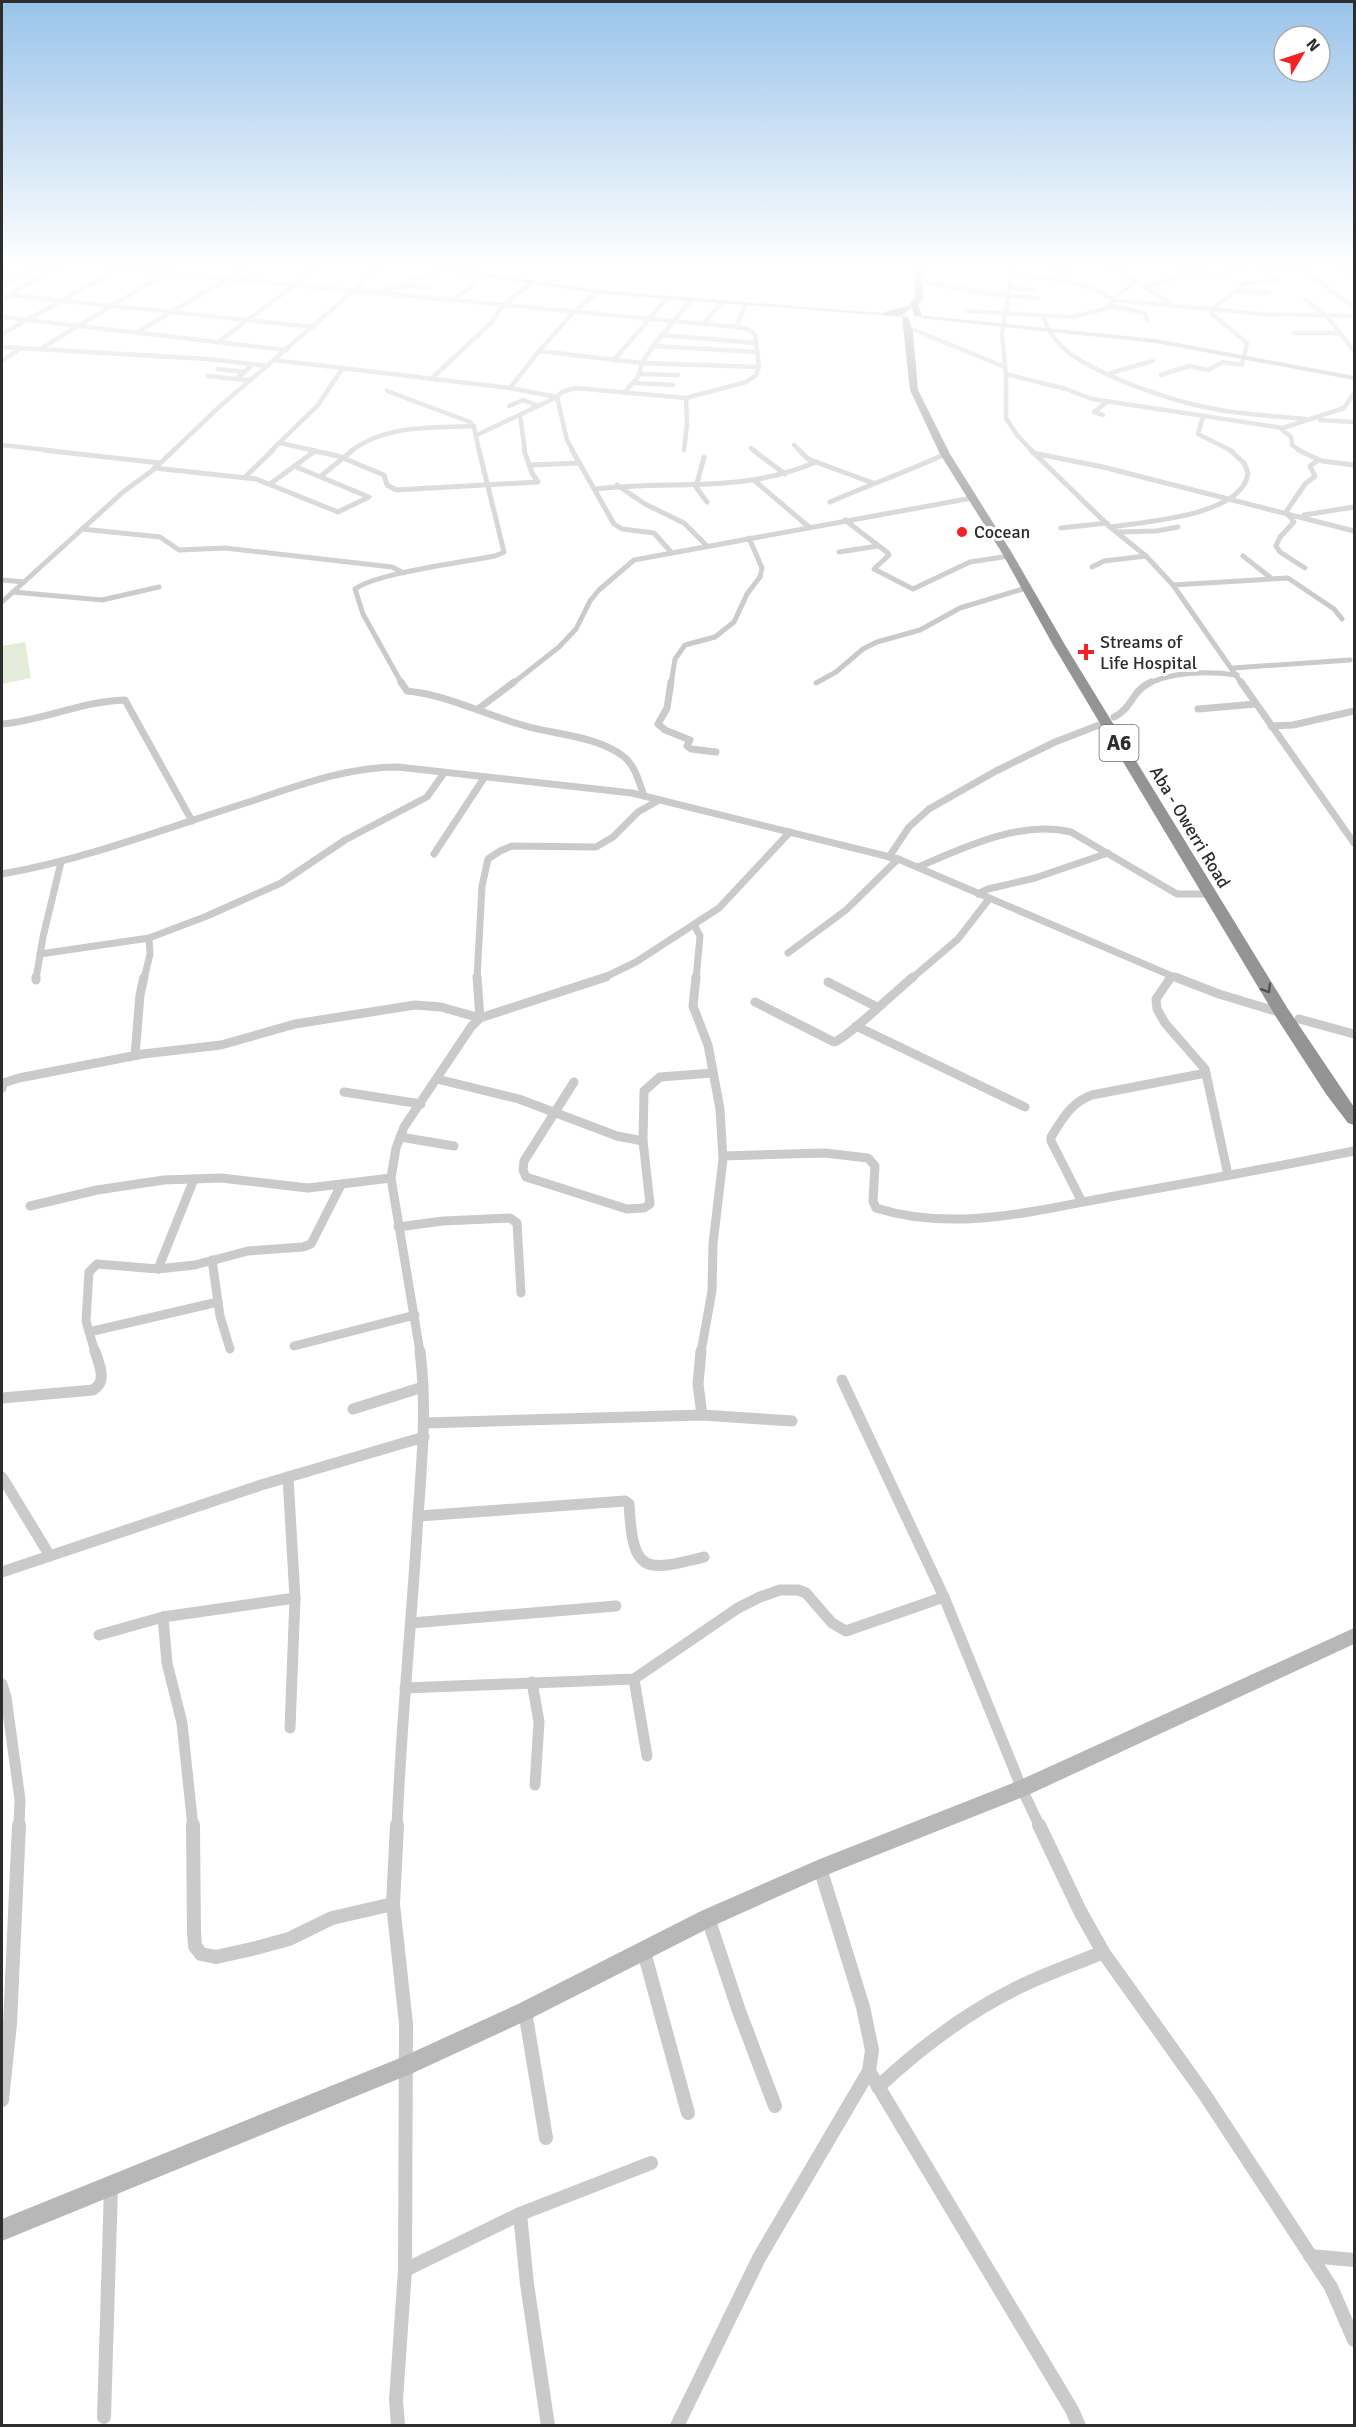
<svg xmlns="http://www.w3.org/2000/svg" width="1356" height="2427" font-family="Signika,sans-serif">
<style>
.green{fill:#e2ecd9}
.lines{fill:none;stroke-linecap:round;stroke-linejoin:round}
.street-far5{stroke:#cacaca;stroke-width:4.5}
.street-far4{stroke:#cacaca;stroke-width:5}
.street-far3{stroke:#cacaca;stroke-width:7}
.street-far2{stroke:#cacaca;stroke-width:9}
.street-far1{stroke:#cacaca;stroke-width:11}
.street{stroke:#cacaca;stroke-width:14}
.secondary{fill:#b7b7b7;fill-rule:evenodd}
.highway{fill:#949494;fill-rule:evenodd}
.oneway{stroke:#515151}
.poi-dot{fill:#f22322;stroke:#fff;stroke-width:2}
.labels{text-anchor:middle;stroke-width:6;stroke-linejoin:round;paint-order:stroke}
.far-poi-label{font-size:18px;fill:#2d2d2d;stroke:#fff;text-anchor:start}
.far-street-label{font-size:18px;fill:#2d2d2d;stroke:#fff}
.shield{fill:#fff;stroke:#6c6c6c;stroke-width:1.5}
.shield-label{font-size:21px;font-weight:bold;fill:#2d2d2d}
</style>
<rect width="100%" height="100%" fill="#fff"/>
<polygon class="green" points="25,642 31,678 2,684 2,646"/>
<g class="lines">
<g class="street-far5">
<polyline points="107,267 736,327 746,304"/>
<polyline points="1013,267 1002,334 1006,374 1006,418 1017,435 1032,451"/>
<polyline points="1102,267 1122,271 1137,282 1113,298"/>
<polyline points="1229,267 1247,267"/>
<polyline points="1299,267 1354,307"/>
<polyline points="1339,267 1354,277"/>
<polyline points="1265,270 1305,267"/>
<polyline points="467,274 477,267"/>
<polyline points="1050,278 1054,273 1070,267"/>
<polyline points="919,281 991,294 1038,298"/>
<polyline points="1141,285 1170,303"/>
<polyline points="402,286 430,287"/>
<polyline points="1143,286 1161,284 1184,272 1225,275 1233,268"/>
<polyline points="2,287 36,267"/>
<polyline points="1009,288 1034,290"/>
<polyline points="1239,291 1268,293"/>
<polyline points="380,292 441,270"/>
<polyline points="597,292 574,312 539,351 642,363 759,367 755,335 748,329 736,327"/>
<polyline points="8,295 314,327"/>
<polyline points="2,299 57,267"/>
<polyline points="1305,299 1327,316 1354,351"/>
<polyline points="1113,300 1262,314 1354,316"/>
<polyline points="453,301 482,277"/>
<polyline points="1111,306 1145,313 1147,320"/>
<path d="M967,311l106,6 35,-9 5,-8c-29,-21 -67,-23 -102,-24"/>
<path d="M1043,316c4,12 10,22 19,31 31,28 112,55 153,62 30,6 61,7 91,10"/>
<polyline points="2,317 287,350"/>
<polyline points="703,324 722,302"/>
<polyline points="912,329 1005,367"/>
<polyline points="136,333 247,267"/>
<polyline points="1294,333 1339,333"/>
<polyline points="2,334 120,268"/>
<polyline points="662,335 756,343"/>
<polyline points="218,342 319,267"/>
<polyline points="653,346 758,352"/>
<polyline points="2,347 208,359 268,366"/>
<polyline points="40,349 176,267"/>
<polyline points="274,360 510,388 557,397"/>
<polyline points="614,360 667,298"/>
<polyline points="2,361 21,348"/>
<polyline points="250,367 236,379 251,380"/>
<polyline points="218,369 245,372"/>
<polyline points="1110,373 1153,361"/>
<polyline points="640,374 678,375"/>
<polyline points="1006,374 1066,389 1092,399 1283,428 1344,408 1354,393"/>
<polyline points="1161,375 1189,366 1208,370 1223,362 1242,365 1247,343 1211,313 1217,305 1244,284 1276,280 1262,267"/>
<polyline points="208,376 235,379"/>
<polyline points="431,379 491,323 503,305 531,284"/>
<polyline points="634,383 673,385"/>
<polyline points="510,388 539,351"/>
<polyline points="387,391 470,422 474,427 479,451"/>
<polyline points="624,393 638,377 642,363 653,346 692,299"/>
<polyline points="509,406 523,400 539,406"/>
<polyline points="520,415 525,451"/>
<polyline points="1103,415 1094,412 1107,402"/>
<polyline points="1203,417 1198,434 1232,451"/>
<polyline points="1320,420 1354,422"/>
<polyline points="1280,428 1291,437 1292,445 1301,451"/>
<polyline points="477,435 557,397"/>
<polyline points="280,443 316,451"/>
<polyline points="2,445 56,451"/>
<polyline points="794,445 800,451"/>
<polyline points="751,448 755,451"/>
<polyline points="684,450 687,425 686,398"/>
<polyline points="173,451 218,408 381,267"/>
<polyline points="271,451 318,405 342,369"/>
<path d="M351,451c35,-27 82,-23 123,-25"/>
<polyline points="573,451 567,440 557,397 562,392 575,388 686,398 746,382 756,375 759,367"/>
</g>
<g class="street-far4">
<polyline points="43,450 160,463"/>
<polyline points="310,450 338,456 384,475 387,485 396,490 538,482 532,473 524,450"/>
<polyline points="572,450 614,524 622,529 654,533 672,553"/>
<polyline points="753,450 785,474"/>
<polyline points="799,450 808,459 873,483"/>
<polyline points="1031,450 1110,527 1146,556 1173,585 1242,684"/>
<polyline points="1298,450 1322,461 1354,465"/>
<polyline points="1033,453 1103,467 1354,531"/>
<polyline points="704,457 696,487 707,502"/>
<polyline points="530,465 580,463"/>
<polyline points="154,468 256,479 338,512 369,497 294,466"/>
<polyline points="321,476 353,450"/>
<polyline points="245,477 273,450"/>
<polyline points="755,481 809,527"/>
<polyline points="270,484 315,451"/>
<polyline points="617,485 645,504 684,523 707,546"/>
<path d="M596,489c78,-9 145,5 220,-27"/>
<path d="M830,502c38,-17 77,-30 115,-48"/>
<polyline points="1304,515 1354,507"/>
<polyline points="845,520 888,553 889,555 874,569 913,589 970,562 1009,556"/>
<path d="M1110,527c33,-5 133,-11 138,-54l-4,-10 -14,-13"/>
<polyline points="1061,528 1107,523"/>
<polyline points="82,529 160,537 179,550 225,548 392,567 404,573"/>
<polyline points="1116,532 1156,531 1178,527"/>
<polyline points="839,552 878,546"/>
<polyline points="1243,556 1271,578"/>
<polyline points="1092,567 1104,561 1146,556"/>
<polyline points="1305,568 1280,552 1276,546 1280,537 1294,522 1286,512 1305,484 1315,476 1310,466 1317,461"/>
<polyline points="2,580 24,582"/>
<polyline points="1173,585 1288,578 1334,609 1342,619"/>
<polyline points="13,592 102,600 159,587"/>
<polyline points="2,602 123,492 153,470 174,450"/>
<polyline points="1233,668 1350,660"/>
<polyline points="816,683 836,672 863,649 877,642 920,630 960,608 1026,588"/>
<path d="M402,684l-39,-70 -8,-25c22,-16 109,-27 140,-33l9,-4 -25,-102"/>
<polyline points="512,684 559,647 576,629 590,601 599,590 634,560 972,498"/>
<polyline points="671,684 675,659 685,645 715,637 734,622 747,594 760,577 762,568 749,538"/>
<path d="M1147,684c28,-13 60,-13 90,-9"/>
</g>
<g class="street-far3">
<path d="M401,682l6,9c41,4 76,23 115,34 32,10 73,10 101,31 12,9 16,26 21,40"/>
<polyline points="671,682 667,708 658,724 665,730 690,740 687,746 691,749 716,752"/>
<polyline points="1241,682 1354,843"/>
<polyline points="478,709 514,682"/>
<polyline points="1198,709 1256,704"/>
<path d="M1114,717c19,-9 17,-26 37,-35"/>
<path d="M2,724c42,-4 81,-23 123,-24l67,121"/>
<polyline points="1271,726 1293,725 1354,711"/>
<polyline points="434,854 484,778"/>
<polyline points="889,857 909,827 929,809 996,771 1055,742 1107,722"/>
<path d="M918,867c47,-20 102,-47 153,-35l106,62h32"/>
<path d="M2,874c85,-15 167,-47 250,-73 48,-16 95,-34 146,-34l234,26 266,66 281,120"/>
<polyline points="978,894 988,889 1035,878 1108,853"/>
<polyline points="694,925 700,936 696,979"/>
<polyline points="788,953 846,910 898,859"/>
<polyline points="40,954 149,938 207,916 281,883 345,840 427,797 444,773"/>
<polyline points="36,979 43,937 61,862"/>
<polyline points="144,979 150,954 149,938"/>
<polyline points="477,979 482,886 488,859 500,851 512,846 596,847 613,837 638,812 659,800"/>
<polyline points="601,979 636,962 719,908 790,832"/>
<polyline points="911,979 958,939 989,899"/>
<polyline points="1170,979 1172,976"/>
</g>
<g class="street-far2">
<polyline points="696,977 693,1006 708,1045 720,1109 723,1159 713,1244 712,1291 701,1352"/>
<polyline points="1171,977 1156,999 1157,1009 1165,1023 1205,1069 1228,1175"/>
<polyline points="1175,977 1219,994 1282,1013"/>
<polyline points="36,980 36,977"/>
<polyline points="828,982 877,1007"/>
<path d="M755,1002l79,40c12,-3 64,-53 79,-65"/>
<polyline points="1299,1019 1354,1034"/>
<polyline points="856,1026 1025,1107"/>
<polyline points="135,1055 140,995 144,977"/>
<polyline points="437,1079 519,1099 617,1136 643,1141"/>
<polyline points="574,1082 524,1161 523,1170 526,1177 627,1209 644,1208 650,1204 643,1141 644,1091 660,1077 713,1073"/>
<polyline points="2,1088 3,1083 19,1078 143,1054 221,1045 295,1024 415,1005 441,1007 480,1018 477,977"/>
<polyline points="344,1092 421,1104"/>
<polyline points="400,1137 454,1146"/>
<path d="M723,1156l102,-3 43,5 7,8 -2,35 3,7c79,25 161,2 239,-12 80,-14 160,-29 239,-45"/>
<polyline points="194,1179 158,1269 195,1265 248,1251 303,1247 311,1244 341,1185"/>
<path d="M1081,1200l-30,-59v-4c11,-17 20,-35 41,-42l114,-22"/>
<polyline points="30,1206 97,1190 164,1180 221,1178 308,1188 391,1178"/>
<polyline points="398,1227 443,1221 510,1218 517,1223 521,1293"/>
<polyline points="212,1260 220,1316 230,1349"/>
<polyline points="89,1332 218,1302"/>
<polyline points="294,1346 415,1315"/>
<polyline points="95,1352 86,1321 89,1272 97,1264 158,1269"/>
<polyline points="420,1352 391,1178 396,1148 404,1127 471,1027 480,1018 606,977"/>
</g>
<g class="street-far1">
<polyline points="701,1351 698,1384 702,1415"/>
<polyline points="842,1380 944,1597 1022,1789 1040,1827"/>
<path d="M2,1398l91,-8c15,-9 6,-25 2,-39"/>
<polyline points="353,1409 423,1387"/>
<polyline points="424,1423 702,1415 792,1421"/>
<polyline points="2,1477 50,1556"/>
<polyline points="288,1477 295,1598 290,1728"/>
<path d="M419,1516l206,-15 4,3c4,68 13,69 75,53"/>
<polyline points="2,1572 261,1485 424,1437"/>
<polyline points="163,1617 167,1663 182,1723 193,1827"/>
<polyline points="411,1623 616,1606"/>
<polyline points="99,1635 163,1617 295,1598"/>
<polyline points="634,1679 647,1756"/>
<polyline points="532,1682 539,1722 535,1785"/>
<polyline points="2,1684 6,1697 20,1800 19,1827"/>
<polyline points="405,1688 634,1679 738,1608 760,1597 780,1590 798,1590 806,1593 832,1623 846,1631 944,1597"/>
<path d="M397,1827c4,-104 15,-208 21,-311 4,-55 9,-110 2,-165"/>
</g>
<g class="street">
<polyline points="193,1825 194,1932 195,1946 201,1954 216,1957 256,1948 289,1939 332,1918 393,1904"/>
<polyline points="397,1825 393,1904 406,2024 405,2270 396,2400 398,2426"/>
<polyline points="1039,1825 1080,1911 1103,1952 1205,2095 1331,2287 1354,2340"/>
<polyline points="708,1918 739,2011 775,2106"/>
<polyline points="644,1952 688,2113"/>
<polyline points="525,2011 546,2138"/>
<polyline points="869,2071 1072,2410 1079,2426"/>
<path d="M878,2087c41,-38 85,-72 135,-97 29,-15 60,-25 90,-38"/>
<polyline points="2,2100 10,2024 19,1825"/>
<polyline points="520,2214 527,2284 548,2426"/>
<polyline points="1310,2256 1354,2260"/>
<polyline points="405,2270 520,2214 651,2163"/>
<polyline points="104,2417 111,2187"/>
<polyline points="677,2426 759,2258 869,2071 872,2050 863,2007 820,1868"/>
</g>
<g class="secondary">
<polygon points="420,267 435,267 600,290 906,315 903,317 600,294"/>
<polygon points="918,315 1156,339 1354,376 1354,380 1156,343 920,318"/>
<polygon points="1354,1628 1354,1644 1028,1795 824,1876 715,1925 532,2018 413,2073 2,2241 2,2219 400,2058 518,2004 701,1911 820,1859 1018,1781"/>
</g>
<g class="highway">
<polygon points="915,267 923,267 923,299 918,304 922,315 915,317 912,308 903,314 884,316 884,312 908,306 911,307 910,303 915,298"/>
<polygon points="902,317 908,317 913,333 918,390 950,454 1012,553 1065,645 1288,1009 1354,1107 1354,1125 1348,1123 1326,1094 1276,1017 1053,645 1002,553 940,454 910,390"/>
</g>
</g>
<defs><path id="oneway-chevron" d="M-2-3.5L2.5 0L-2 3.5" fill="none" stroke-width="1.6" stroke-linecap="round" stroke-linejoin="round" transform="scale(1.5)"/></defs>
<use class="oneway" href="#oneway-chevron" transform="translate(1267 989) rotate(59)"/>
<linearGradient id="sky" x2="0" y2="1"><stop stop-color="#99c3ea"/><stop offset="0.44" stop-color="#fff"/><stop offset="1" stop-color="#fff" stop-opacity="0"/></linearGradient>
<rect width="1356" height="607" fill="url(#sky)"/>
<g class="poi-dot">
<circle cx="962" cy="532" r="6"/>
<path d="M1083 643h6v6h6v6h-6v6h-6v-6h-6v-6h6z"/>
</g>
<g class="labels">
<g class="far-poi-label">
<text x="974" y="538">Cocean</text>
<text x="1100" y="648">Streams of<tspan x="1100" dy="21">Life Hospital</tspan></text>
</g>
<g class="far-street-label">
<text transform="translate(1190 827) rotate(59)" y="6">Aba - Owerri Road</text>
</g>
<rect class="shield" x="1099.5" y="725" width="39" height="36" rx="4.5"/>
<g class="shield-label">
<text x="1119" y="750">A6</text>
</g>
</g>
<rect width="1356" height="2427" fill="none" stroke="#2d2d2d" stroke-width="6"/>
<g transform="translate(1302 54) rotate(51)"><circle r="28" fill="#ffffff" stroke="#ababab" stroke-width="1.5"/>
<path d="M0-4.5L10 22L0 15L-10 22Z" fill="#f22322"/>
<text y="-9" font-size="16" font-weight="bold" text-anchor="middle" fill="#2d2d2d">N</text>
</g>
</svg>
